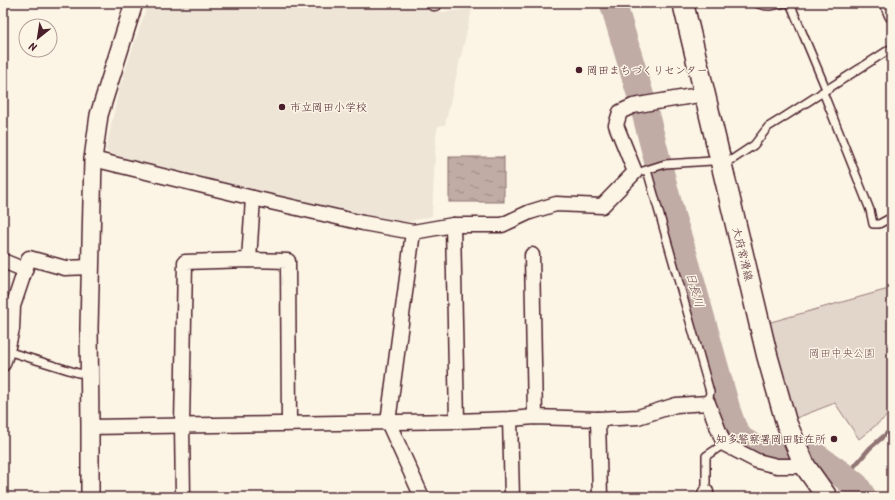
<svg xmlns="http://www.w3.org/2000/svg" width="895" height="500" font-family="Kalam,'Klee One',sans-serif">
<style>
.built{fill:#eee5d7}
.park{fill:#e2d5ca;stroke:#967a7a}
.water{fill:url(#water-ripples);stroke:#917474}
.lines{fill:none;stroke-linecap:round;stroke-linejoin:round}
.stream{stroke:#917474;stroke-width:4.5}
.river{stroke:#c0aca5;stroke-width:27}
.service-casing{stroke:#4a1f2b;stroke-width:10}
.minor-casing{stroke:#4a1f2b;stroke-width:17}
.tertiary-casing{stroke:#4a1f2b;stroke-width:20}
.secondary-casing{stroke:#4a1f2b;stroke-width:23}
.service{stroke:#fcf5e5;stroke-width:7}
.minor{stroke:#fcf5e5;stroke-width:14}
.tertiary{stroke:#fcf5e5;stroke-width:17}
.secondary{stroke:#fcf5e5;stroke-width:20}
.poi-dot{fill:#4a1f2b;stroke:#fcf5e5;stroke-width:1.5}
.labels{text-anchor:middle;stroke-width:3;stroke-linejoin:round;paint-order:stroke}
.poi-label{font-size:11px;fill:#4a1f2b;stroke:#fcf5e5;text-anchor:start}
.street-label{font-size:11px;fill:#4a1f2b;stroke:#fcf5e5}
.park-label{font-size:11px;fill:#704c53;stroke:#fcf5e5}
.water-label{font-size:12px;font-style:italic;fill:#6d4950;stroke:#fcf5e5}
</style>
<defs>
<pattern id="water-ripples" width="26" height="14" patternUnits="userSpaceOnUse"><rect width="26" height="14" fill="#c0aca5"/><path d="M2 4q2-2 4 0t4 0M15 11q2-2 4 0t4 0" fill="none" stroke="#9e8b87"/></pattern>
</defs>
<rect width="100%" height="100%" fill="#fcf5e5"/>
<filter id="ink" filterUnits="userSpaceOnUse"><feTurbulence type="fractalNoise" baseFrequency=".025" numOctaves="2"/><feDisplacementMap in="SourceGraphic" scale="8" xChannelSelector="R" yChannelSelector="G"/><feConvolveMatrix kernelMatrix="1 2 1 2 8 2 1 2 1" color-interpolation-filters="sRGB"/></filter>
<g filter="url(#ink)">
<polygon class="built" points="148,3 399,3 420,8 442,12 472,9 445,125 438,126 436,136 432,216 396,225 222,185 110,157 106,149 119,89"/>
<polygon class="park" points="892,288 892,412 859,439 835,403 786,422 760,325"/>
<rect class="water" x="449" y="157" width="55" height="45"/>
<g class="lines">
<polyline class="stream" points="845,477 870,448 892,429"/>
<polyline class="river" points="613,3 641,97 672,217 684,255 728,413 733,427 740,439 755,448 771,454 814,455 845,477 856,486 863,497"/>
<defs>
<g id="service">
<path d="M756,3c12,5 17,3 29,0"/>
<polyline points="790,3 826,89"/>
<polyline points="822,92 825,97 870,210 873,224 879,224 892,217"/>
<polyline points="721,163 733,159 754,145 768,127 781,119 890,49 892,49"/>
<polyline points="647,170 710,392 708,403"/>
<polyline points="643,171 665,164 712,161 719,159"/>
<polyline points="7,351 78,373 89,374"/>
<polyline points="707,494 706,492 706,456 724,444"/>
</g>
<g id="minor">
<polyline points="433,3 435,3"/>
<polyline points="887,3 892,15"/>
<polyline points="93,159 253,198 363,223 413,232 453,225 502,225 530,212 556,204 602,206 635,172 616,125 620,112 633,106 650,103 705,94"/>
<polyline points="453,225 457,421"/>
<polyline points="413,232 388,422 422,497"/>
<polyline points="532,255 535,417"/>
<polyline points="249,260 253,198"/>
<polyline points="3,261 25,270"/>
<polyline points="3,364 7,351 12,329 13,306 29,258 65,268 90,267"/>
<polyline points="510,419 512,497"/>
<polyline points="598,419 600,497"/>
<polyline points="90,427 457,421 510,419 535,417 598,419 638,417 676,405 708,403 724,444 757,461 777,466 805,466"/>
<polyline points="183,497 182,425 185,262 249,260 288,261 289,423"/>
<polyline points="704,497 704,496 706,492"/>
</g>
<polyline id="tertiary" points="90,497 90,427 89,328 93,159 99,115 134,3"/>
<polyline id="secondary" points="683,3 767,355 786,422 805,466 827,497"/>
</defs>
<use href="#service" class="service-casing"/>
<use href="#minor" class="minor-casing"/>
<use href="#tertiary" class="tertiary-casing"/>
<use href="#secondary" class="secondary-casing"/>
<use href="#service" class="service"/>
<use href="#minor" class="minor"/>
<use href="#tertiary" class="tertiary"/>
<use href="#secondary" class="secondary"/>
</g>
</g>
<g class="poi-dot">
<circle cx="579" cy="70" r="4"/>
<circle cx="282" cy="107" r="4"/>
<circle cx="834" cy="439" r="4"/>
</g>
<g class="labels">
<g class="poi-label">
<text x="587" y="74">岡田まちづくりセンター</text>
<text x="290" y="111">市立岡田小学校</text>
<text x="826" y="443" text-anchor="end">知多警察署岡田駐在所</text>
</g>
<g class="street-label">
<text transform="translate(743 254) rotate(76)" y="4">大府常滑線</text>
</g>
<g class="park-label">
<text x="842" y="357">岡田中央公園</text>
</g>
<g class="water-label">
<text transform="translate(695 290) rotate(74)" y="4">日長川</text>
</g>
</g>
<rect width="895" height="500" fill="none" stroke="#fcf5e5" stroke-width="16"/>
<rect x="8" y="8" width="879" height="484" fill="none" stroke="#4a1f2b" stroke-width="1.5" filter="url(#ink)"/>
<g transform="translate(38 38) rotate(210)"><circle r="19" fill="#fcf5e5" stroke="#b59f9b"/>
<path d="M0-3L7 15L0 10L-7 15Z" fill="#4a1f2b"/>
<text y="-6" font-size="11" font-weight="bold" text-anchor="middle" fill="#4a1f2b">N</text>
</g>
</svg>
